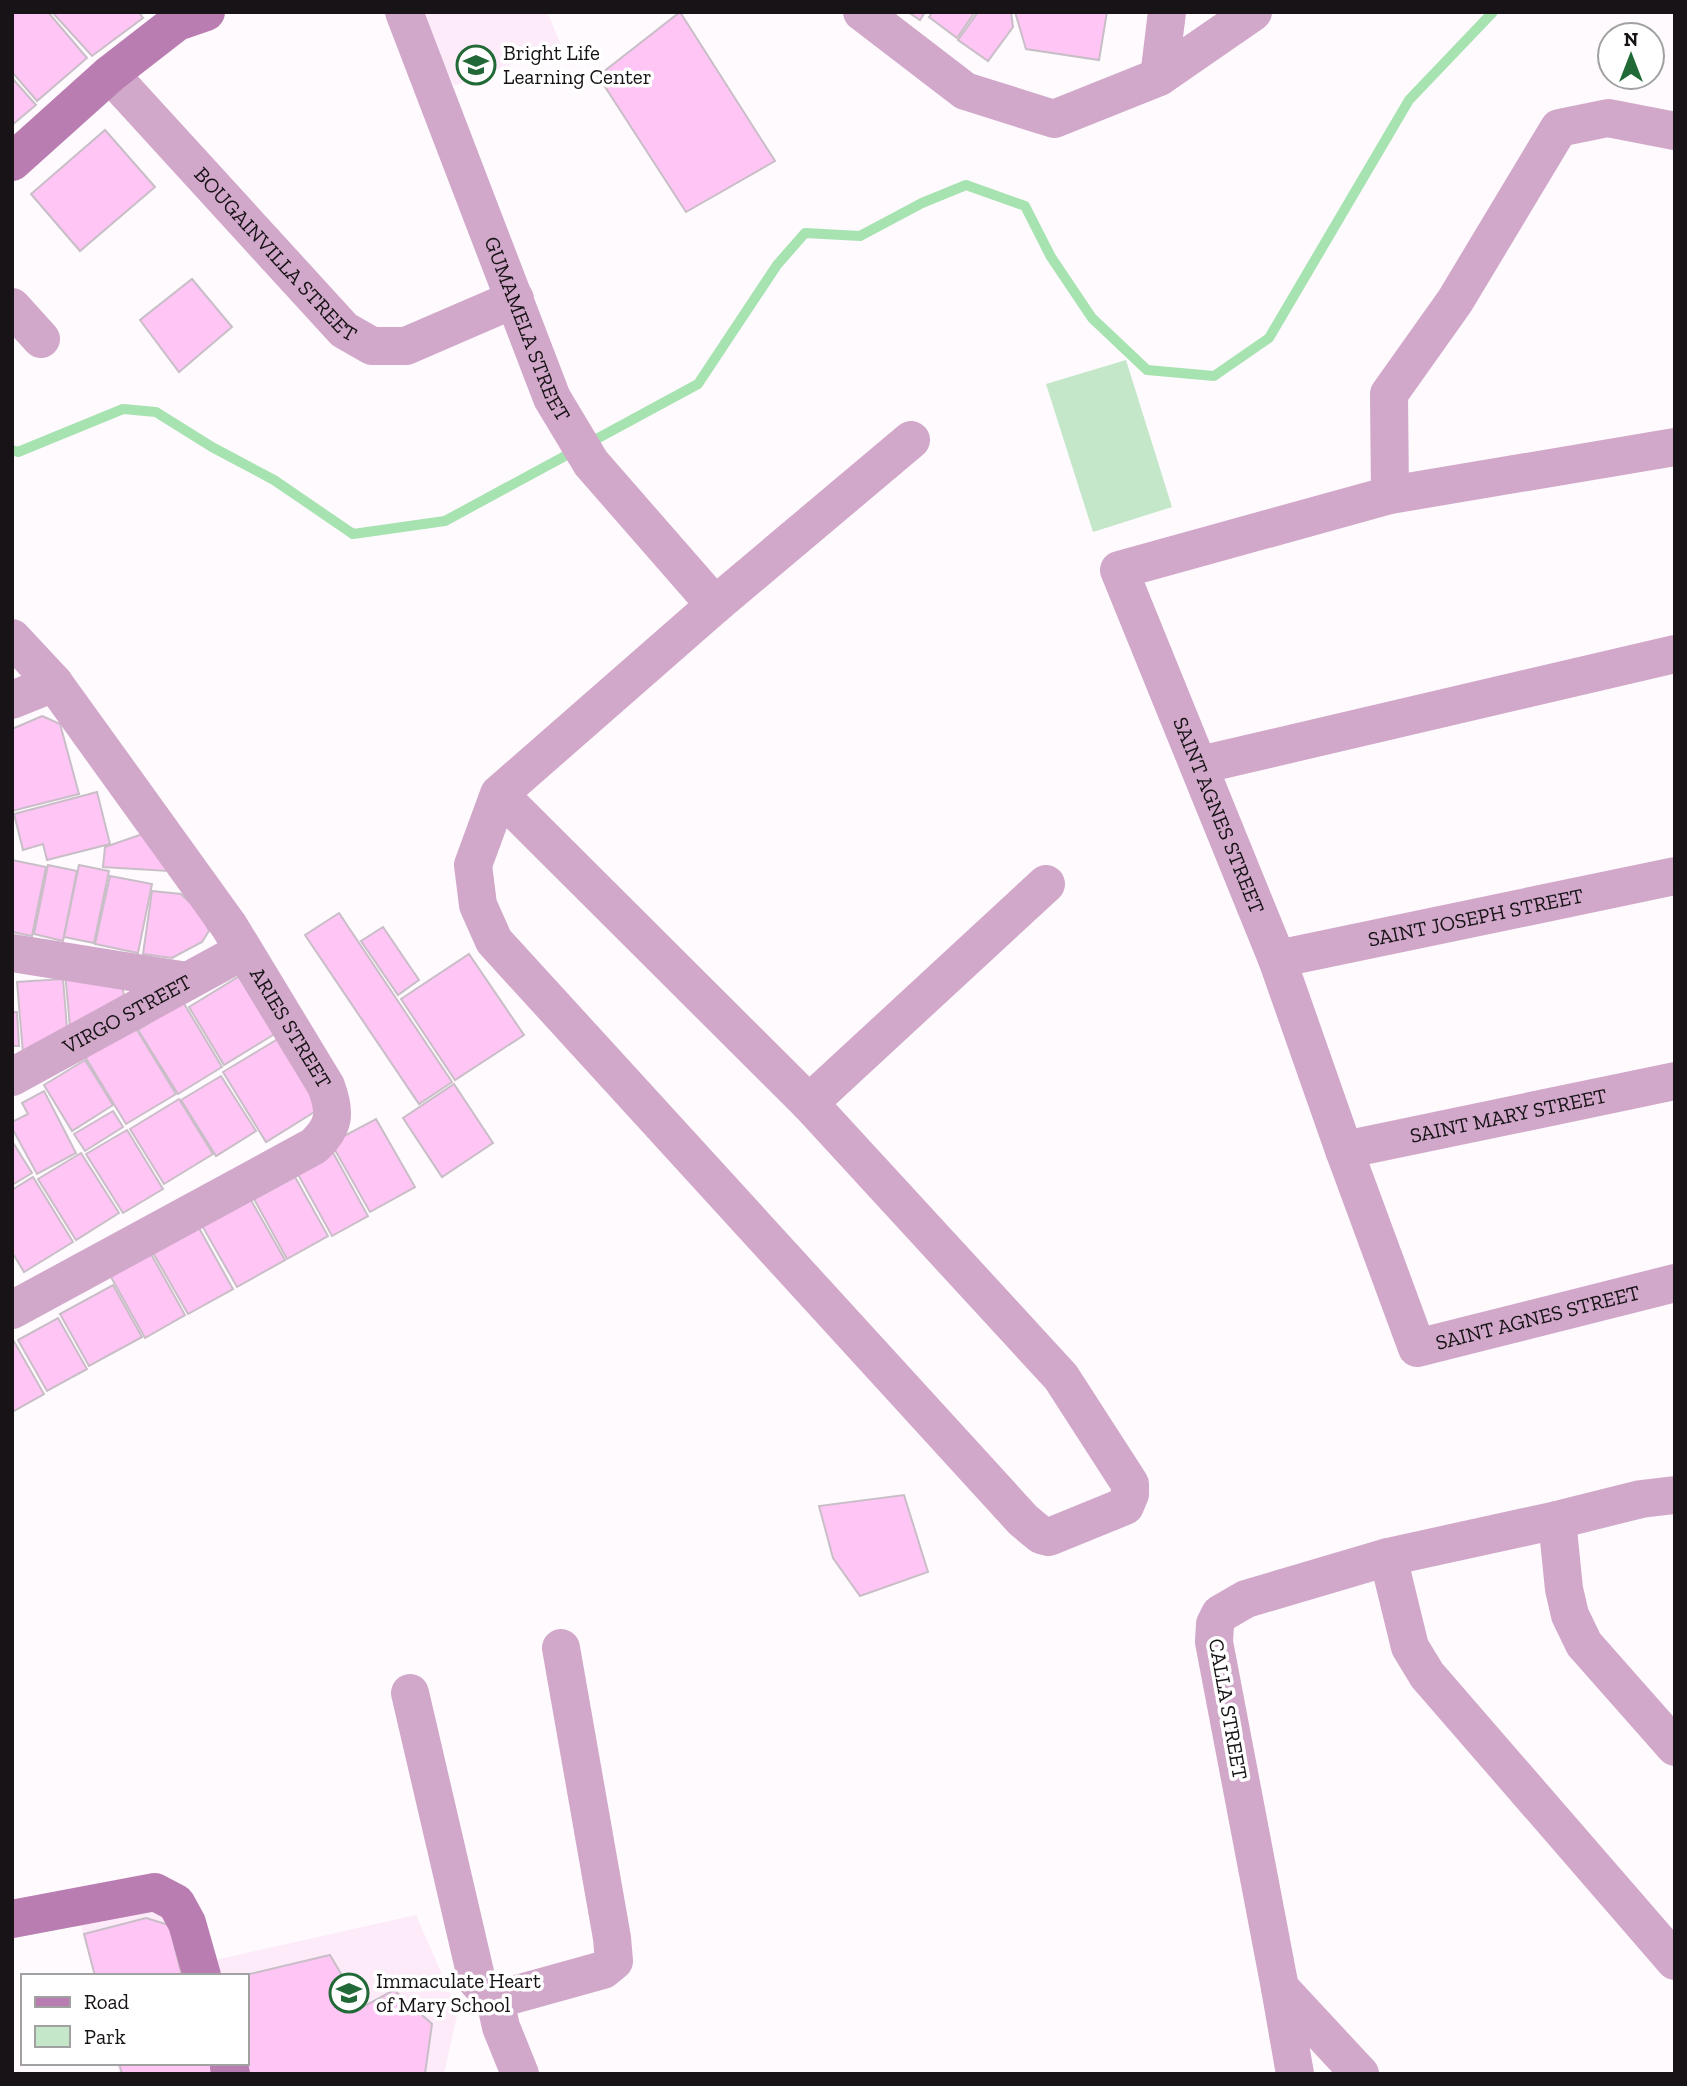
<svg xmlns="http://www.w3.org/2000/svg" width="1687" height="2086" font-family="'Zilla Slab',serif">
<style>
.built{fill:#fdebfa}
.green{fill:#c4e7c9}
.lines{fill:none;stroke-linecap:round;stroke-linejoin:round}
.stream{stroke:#a7e2b1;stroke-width:10}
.building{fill:#fec5f5;stroke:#c9bec7;stroke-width:2}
.street{stroke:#d1a7ca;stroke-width:38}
.secondary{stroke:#ba7db1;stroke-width:38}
.labels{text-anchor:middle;stroke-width:7;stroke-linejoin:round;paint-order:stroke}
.poi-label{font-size:21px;fill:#171316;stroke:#fff;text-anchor:start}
.street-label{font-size:21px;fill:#171316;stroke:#fff}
</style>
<rect width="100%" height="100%" fill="#fefafd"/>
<g class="built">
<polygon points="420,12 547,12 561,45 454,86"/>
<polygon points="158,1904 188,1966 416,1915 458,2011 444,2074 119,2074 116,2063 247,2063 247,1976 94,1976 78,1915"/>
</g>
<polygon class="green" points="1126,360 1172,507 1093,532 1046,384"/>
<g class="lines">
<polyline class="stream" points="12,450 18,452 123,409 156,412 212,447 274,480 353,534 445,521 698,384 777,265 805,233 860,236 922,203 966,185 1025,206 1051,257 1092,318 1147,370 1214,376 1269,338 1409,100 1493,12"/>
</g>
<g class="building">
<polygon points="12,12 48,12 87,58 37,101 12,72"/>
<polygon points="52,12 139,12 143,18 92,56"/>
<polygon points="680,12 775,161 686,212 598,76"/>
<polygon points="908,12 925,12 920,20"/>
<polygon points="933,12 975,12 957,38 929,17"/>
<polygon points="978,12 1011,12 1013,27 988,61 958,40"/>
<polygon points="1015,12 1107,12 1099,60 1026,49"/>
<polygon points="12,78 36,105 12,125"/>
<polygon points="105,130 155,187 80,251 31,194"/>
<polygon points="192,279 232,327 179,372 140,320"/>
<polygon points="42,716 60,724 79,794 12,811 12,729"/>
<polygon points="97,792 110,844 47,860 43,844 23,850 14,814"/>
<polygon points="154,830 168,871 103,867 105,847"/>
<polygon points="12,860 46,867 32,936 12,932"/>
<polygon points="48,865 77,871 63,941 34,934"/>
<polygon points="79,865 109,871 94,943 64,937"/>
<polygon points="110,876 152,884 138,953 95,944"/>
<polygon points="152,891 181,894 201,913 209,931 202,942 172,958 143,954"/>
<polygon points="339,913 452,1082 419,1104 305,935"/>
<polygon points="383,927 419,980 398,995 361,941"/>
<polygon points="469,954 524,1035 455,1080 401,999"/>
<polygon points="65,972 122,980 124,998 70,1027"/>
<polygon points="243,974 278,1032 224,1065 189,1007"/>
<polygon points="63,979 67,1028 23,1053 17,982"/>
<polygon points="183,1002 222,1067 178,1094 138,1030"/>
<polygon points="12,1012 17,1012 19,1046 12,1046"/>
<polygon points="134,1025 176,1094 126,1124 84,1055"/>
<polygon points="281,1037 324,1106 266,1142 223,1072"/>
<polygon points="85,1060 113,1105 72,1131 44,1085"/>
<polygon points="221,1076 256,1131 216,1156 181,1100"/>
<polygon points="454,1084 493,1143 442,1177 403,1118"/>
<polygon points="44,1091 76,1153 37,1174 12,1128 12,1122 28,1114 22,1103"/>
<polygon points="179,1099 213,1154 164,1184 130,1129"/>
<polygon points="113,1111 123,1127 85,1151 74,1134"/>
<polygon points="376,1119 415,1187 370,1212 331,1143"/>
<polygon points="127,1130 163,1189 123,1213 86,1154"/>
<polygon points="12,1141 32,1173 12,1185"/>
<polygon points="331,1149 368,1216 332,1236 295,1169"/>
<polygon points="81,1153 119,1213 76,1240 38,1179"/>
<polygon points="33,1177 73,1242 24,1272 12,1252 12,1190"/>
<polygon points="295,1177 328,1236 287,1259 254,1199"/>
<polygon points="244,1188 285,1260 237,1287 196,1215"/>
<polygon points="194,1219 233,1289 188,1314 148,1244"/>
<polygon points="146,1245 185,1315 145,1338 106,1268"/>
<polygon points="113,1285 142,1337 89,1366 60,1314"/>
<polygon points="58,1318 87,1369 47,1391 18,1340"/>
<polygon points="12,1338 44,1394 12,1412"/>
<polygon points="904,1495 928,1572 860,1596 833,1558 819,1506"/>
<polygon points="146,1918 169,1925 182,1976 95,1976 84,1934"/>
<polygon points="330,1955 361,2008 394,1990 432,2024 425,2074 249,2074 247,2063 247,1976 241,1976"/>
<polygon points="119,2063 245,2063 207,2074 122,2074"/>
</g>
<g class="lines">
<g class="street">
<path id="s1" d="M404,12l148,386 39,65 124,142"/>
<polyline points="862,12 965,91 1054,119 1159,77 1253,12"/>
<path id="s2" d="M110,74l234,256 28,16h34l109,-47"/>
<polyline points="1159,77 1167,12"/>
<polyline points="12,307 41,339"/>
<path id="s3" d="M1675,447l-285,48 -271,75 158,389 67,191 73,198 258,-65"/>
<polyline points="1390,495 1389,394 1455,301 1559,128 1608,118 1675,131"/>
<path id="s4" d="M12,638l42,45 175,243 97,160c10,27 9,40 -12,60l-302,164"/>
<polyline points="12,700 54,683"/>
<polyline points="1200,765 1675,654"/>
<polyline points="499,794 809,1103 1061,1377 1130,1484 1130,1494 1125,1506 1049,1537 1041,1535 1023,1520 494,941 478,905 473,865 499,794 715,605 911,440"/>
<polyline points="12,953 187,981"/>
<path id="s5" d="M1277,959l398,-83"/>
<path id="s6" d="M12,1077l231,-126"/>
<polyline points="809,1103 1046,884"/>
<path id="s7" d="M1344,1150l331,-69"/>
<polyline points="1557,1520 1564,1589 1570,1615 1584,1644 1675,1747"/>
<polyline points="1388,1557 1410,1647 1427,1675 1675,1961"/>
<polyline points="410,1693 477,1981 495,2000 501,2027 520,2074"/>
<polyline points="1280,1988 1295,2074"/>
<polyline points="495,2000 603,1970 614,1961 612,1938 561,1648"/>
<polyline points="1360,2074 1280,1988 1214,1642 1215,1624 1220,1614 1246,1599 1388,1557 1557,1520 1641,1499 1675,1495"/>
</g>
<g class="secondary">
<polyline points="12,162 110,74 177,22 206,12"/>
<polyline points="12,1919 155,1892 176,1903 187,1923 202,1976"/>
<polyline points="229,2067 231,2074"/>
</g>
</g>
<defs>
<symbol id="school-ring" viewBox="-11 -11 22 22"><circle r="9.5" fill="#fff" stroke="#216936" stroke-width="1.5"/><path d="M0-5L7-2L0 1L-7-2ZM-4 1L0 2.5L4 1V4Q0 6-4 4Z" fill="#216936"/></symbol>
</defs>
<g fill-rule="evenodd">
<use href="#school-ring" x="454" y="43" width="44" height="44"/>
<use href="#school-ring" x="327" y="1971" width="44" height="44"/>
</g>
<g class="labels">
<g class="poi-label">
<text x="503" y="60">Bright Life<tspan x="503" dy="24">Learning Center</tspan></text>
<text x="376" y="1988">Immaculate Heart<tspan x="376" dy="24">of Mary School</tspan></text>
</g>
<g class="street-label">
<text dy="7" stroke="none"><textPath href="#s2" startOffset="245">BOUGAINVILLA STREET</textPath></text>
<text dy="7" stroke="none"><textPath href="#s1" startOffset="340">GUMAMELA STREET</textPath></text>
<text dy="7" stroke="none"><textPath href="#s3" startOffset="835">SAINT AGNES STREET</textPath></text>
<text dy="7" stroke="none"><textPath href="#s5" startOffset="203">SAINT JOSEPH STREET</textPath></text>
<text dy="7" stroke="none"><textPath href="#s6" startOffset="131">VIRGO STREET</textPath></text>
<text dy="7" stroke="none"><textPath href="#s4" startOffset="480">ARIES STREET</textPath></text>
<text dy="7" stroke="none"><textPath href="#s7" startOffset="168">SAINT MARY STREET</textPath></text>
<text dy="7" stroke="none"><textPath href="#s3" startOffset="1528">SAINT AGNES STREET</textPath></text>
<text transform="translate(1228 1709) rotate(80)" y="7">CALLA STREET</text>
</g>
</g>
<rect width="1687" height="2086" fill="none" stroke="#171316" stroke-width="28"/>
<rect x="21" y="1974" width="228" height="91" fill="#ffffff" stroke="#a2a1a2" stroke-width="2"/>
<rect x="35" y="1997" width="35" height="10" fill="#ba7db1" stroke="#a2a1a2" stroke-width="2"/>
<text x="84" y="2009" font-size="21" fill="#171316">Road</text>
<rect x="35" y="2026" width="35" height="21" fill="#c4e7c9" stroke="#a2a1a2" stroke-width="2"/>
<text x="84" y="2044" font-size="21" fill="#171316">Park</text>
<g transform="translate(1631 56)"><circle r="33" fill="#ffffff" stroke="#a2a1a2" stroke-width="2"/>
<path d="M0-5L12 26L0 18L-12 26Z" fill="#216936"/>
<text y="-10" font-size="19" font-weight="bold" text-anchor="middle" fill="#171316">N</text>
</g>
</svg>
